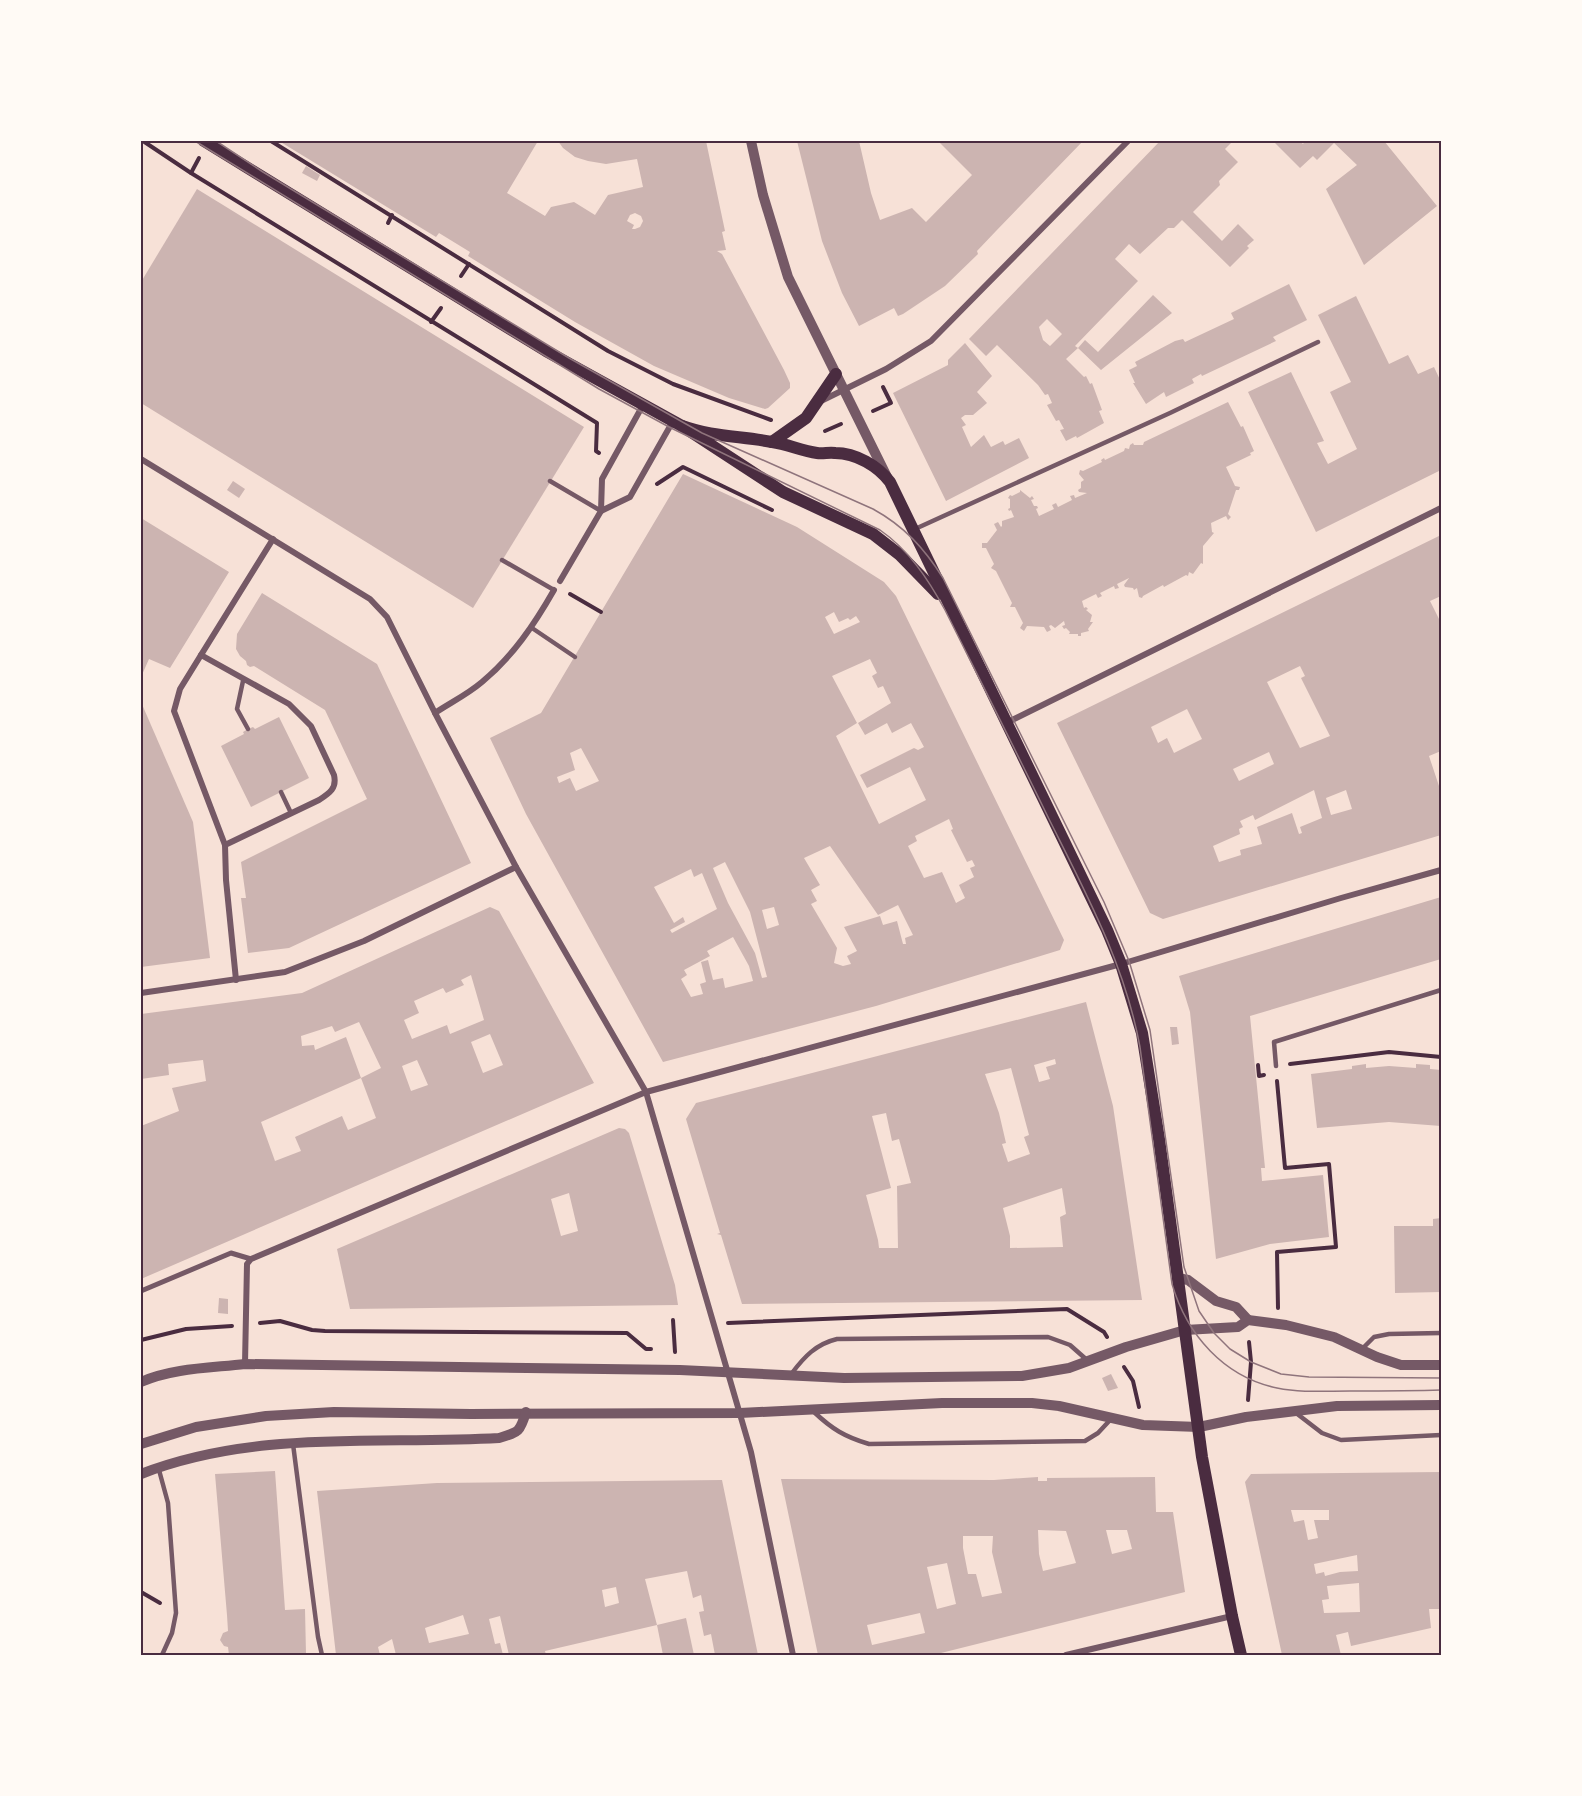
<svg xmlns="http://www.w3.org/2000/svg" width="1582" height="1796" font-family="Commissioner,sans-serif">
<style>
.building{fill:#ccb4b1;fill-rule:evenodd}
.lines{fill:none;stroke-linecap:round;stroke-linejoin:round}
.path{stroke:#4a2c40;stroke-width:4}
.service{stroke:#755966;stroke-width:4.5}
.pedestrian{stroke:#755966;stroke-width:5}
.minor{stroke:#755966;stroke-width:6}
.tertiary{stroke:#755966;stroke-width:10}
.secondary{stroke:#4a2c40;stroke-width:12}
.tram{stroke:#8f747c;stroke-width:1.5}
.neatline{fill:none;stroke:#4a2c40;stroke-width:2}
</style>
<rect width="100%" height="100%" fill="#f7e1d7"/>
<g class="building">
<path d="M279,141h259l-31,52 38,23 6,-9 23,-5 21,13 13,-20 35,-8 -6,-28 -31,5 -18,-3 -13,-4 -12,-9 -5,-7h148l19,90 -3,1 4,18 -9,1 5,3 62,116 6,13v5l-22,20 -3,1 -36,-11 -75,-32 -79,-44 -107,-66 2,-4 -31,-19 -3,4zM635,213l6,3 2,5 -3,6 -5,2h-3l2,-4 -7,-4 3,-6z"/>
<polygon points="797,141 859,141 871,193 880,220 912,208 926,222 972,175 938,141 1083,141 996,231 977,251 978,254 945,286 903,314 898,316 894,308 859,326 842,293 822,241"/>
<path d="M1160,141h73l-8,8 13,13 -19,19 1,4 -27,27 29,29 16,-17 16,16 -7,6 2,2 -19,19 -48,-47 -8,8h-6l-28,26 -11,-10 -14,15 23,22 -63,65 3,2 -12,11 18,18 2,-1 4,8 2,-1 10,27 -3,1 5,12 -27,15 -1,-2 -10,5 -6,-11 4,-1 -5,-9 -3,1 -9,-16 5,-2 -4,-9 -3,1 -7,-10 -41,-40 -11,11 -17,-17zM1047,319l15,15 -12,12 -7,-6 -4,-13z"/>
<polygon points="1273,141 1300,141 1303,144 1305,141 1332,141 1334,143 1317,160 1313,156 1300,168"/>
<polygon points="1332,141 1384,141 1437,206 1364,265 1326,189 1357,165"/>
<polygon points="306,166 320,175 317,181 302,173"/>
<polygon points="197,189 584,427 473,608 141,403 141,282"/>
<polygon points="1289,284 1307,320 1273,337 1276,341 1202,376 1201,374 1192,379 1194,383 1166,397 1164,392 1146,404 1133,383 1135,383 1129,370 1137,366 1135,362 1175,341 1183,339 1185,342 1234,319 1231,313"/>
<polygon points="1153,295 1172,313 1101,370 1078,348 1085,340 1098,352"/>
<polygon points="1356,296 1389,364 1408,355 1418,374 1434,367 1441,382 1441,470 1316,532 1248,392 1291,372 1324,441 1317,443 1328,464 1357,449 1330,392 1351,382 1318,315"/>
<polygon points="965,343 992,376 977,392 987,403 973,415 965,415 961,418 966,425 962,427 971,447 984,435 991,447 1003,441 1005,445 1019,438 1029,458 946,501 893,393 948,365 948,360"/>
<polygon points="1228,402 1241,427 1243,426 1254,451 1250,453 1251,455 1226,467 1235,486 1240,487 1239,490 1236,490 1228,514 1231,517 1228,520 1226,516 1211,523 1212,532 1214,533 1203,546 1203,564 1201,563 1193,574 1189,572 1188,576 1186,575 1164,587 1163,585 1143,596 1142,598 1139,597 1137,588 1134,590 1133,588 1125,587 1124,585 1129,578 1117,584 1119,588 1115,589 1114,586 1100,593 1102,596 1098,598 1096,594 1082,601 1084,608 1086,607 1088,609 1086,610 1092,615 1090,622 1093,622 1088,629 1089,631 1081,633 1081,636 1078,636 1078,634 1069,634 1070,632 1066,628 1064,629 1062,626 1065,625 1064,621 1055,628 1051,625 1049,626 1051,630 1047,632 1044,627 1027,626 1024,631 1020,628 1023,623 1015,607 1010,607 1012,603 996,571 991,568 994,564 986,548 982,548 982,543 987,543 997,530 994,524 998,522 1001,527 1002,526 1002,521 1014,517 1011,510 1009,511 1008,509 1010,508 1010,499 1008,498 1010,495 1012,496 1020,492 1020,490 1030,498 1032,496 1034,499 1031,500 1034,506 1037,506 1038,508 1036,509 1039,516 1054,509 1052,505 1056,503 1058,507 1072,500 1070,496 1074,495 1075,498 1087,493 1079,492 1078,490 1081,488 1081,482 1084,480 1079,474 1080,470 1083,471 1102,462 1101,460 1104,458 1105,460 1124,451 1125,448 1129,449 1130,445 1133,443 1134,445 1143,445 1144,442"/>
<path d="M683,474l114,53 87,55 12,14 168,344 -4,10 -184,56 -213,56 -137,-248 -36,-76 51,-25zM834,612l5,10 9,-4 2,2 6,-4 4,6 -26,12 -9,-17zM870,659l7,14 -5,3 6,12 5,-2 8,17 -33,20 7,12 22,-12 5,10 19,-10 13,24 -6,3 -4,-2 -54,27 7,13 43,-21 16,33 -47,24 -43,-88 21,-13 -25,-47zM581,748l18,33 -23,10 -6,-13 -11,5 -2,-6 18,-7 -5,-17zM949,819l4,10 -2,1 16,32 5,-2 3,6 -5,2 4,9 -15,8 6,13 -9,5 -14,-31 -18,6 -16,-32 9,-5 -2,-5zM830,846l48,69 20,-10 15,30 -8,3 1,6h-3l-6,-23 -14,4 -3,-9 -36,11 13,24 -10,5 4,8 -8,2 -9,-3 3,-15 -26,-44 6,-3 -6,-11 9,-5 -16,-27zM725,862l25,50 17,65 -5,1 -7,-25 -27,-50 -15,-35zM691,869l3,8 8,-4 15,36 -45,24 -2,-3 15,-8 -2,-5 -9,6 -20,-36zM774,907l5,18 -12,4 -5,-19zM733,937l16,29 4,15 -28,7 -2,-10 -10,2 -5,-20 -7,2 5,20 -6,2 3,10 -12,3 -10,-18 6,-4 -3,-5 26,-14 -3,-5z"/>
<polygon points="233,481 245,489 239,498 227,490"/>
<polygon points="141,518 229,572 170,668 149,659 141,677"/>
<path d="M1441,535v61l-11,5 11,22v128l-12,5 12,36v43l-278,84 -13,-6 -93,-190zM1300,666l5,10 -4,2 29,58 -30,12 -33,-66zM1187,709l15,30 -28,14 -7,-15 -9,5 -7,-16zM1269,752l5,12 -35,17 -6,-12zM1314,790l8,28 -22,9 2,6 -3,1 -7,-21 -35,14 5,17 -22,6 1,5 -22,7 -6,-16 27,-12 -1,-5 4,-2 -3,-6 13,-6 2,5zM1346,790l6,19 -21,6 -5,-17z"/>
<polygon points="262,593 377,664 471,863 289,948 248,953 241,898 246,898 241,862 367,799 325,710 254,666 250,667 247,665 246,661 240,656 236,649 237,634"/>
<polygon points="141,702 193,822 210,958 141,967"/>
<polygon points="279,717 309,778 251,807 221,746 244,734 243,732 248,729 253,727 255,729"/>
<polygon points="1441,897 1441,959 1250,1016 1265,1168 1261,1168 1262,1181 1323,1175 1329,1237 1270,1244 1216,1259 1190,1012 1179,976"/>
<path d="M490,907l9,4 95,172 -453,196v-153l38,-15 -7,-23 34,-7 -3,-21 -35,4 1,11 -28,4v-65l161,-21zM471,975l13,45 -34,14 -3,-9 -35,14 -8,-19 15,-7 -5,-12 29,-13 3,5 18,-8 -3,-5zM359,1022l22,46 -20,10 -15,-41 -31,13 -1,-5 -12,1 -1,-10 31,-10 3,6zM490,1034l13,31 -20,8 -12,-31zM417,1060l11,25 -17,6 -9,-25zM361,1078l15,40 -28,12 -6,-14 -47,21 6,14 -26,10 -14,-39z"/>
<path d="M1086,1002l27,104 29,194 -400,4 -21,-69 -4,-1 3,-1 -34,-114 10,-16zM1055,1059l1,5 -10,3 4,12 -11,3 -5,-17zM1011,1068l18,67 -5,2 6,17 -22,8 -6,-18 4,-1 -7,-30 -14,-39zM886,1113l6,28 7,-2 12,44 -14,3 1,62h-19l-1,-8 -12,-45 25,-7 -19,-72zM1062,1188l4,26 -6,3 3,30 -53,1v-12l-7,-28z"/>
<polygon points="1170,1027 1177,1027 1179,1044 1172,1045"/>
<polygon points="1366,1064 1366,1068 1389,1066 1416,1068 1416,1064 1430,1065 1430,1069 1441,1070 1441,1126 1389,1122 1317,1128 1311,1074 1352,1069 1352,1066"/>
<path d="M619,1128l6,1 4,4 46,152 3,20 -328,4 -13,-60zM569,1193l9,38 -17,5 -10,-37z"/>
<polygon points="1441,1218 1441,1292 1395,1293 1394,1226 1433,1226 1433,1219"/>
<polygon points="219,1298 228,1299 228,1314 218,1313"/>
<polygon points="1111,1374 1118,1388 1108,1391 1102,1378"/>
<polygon points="275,1471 285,1610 305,1609 306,1654 229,1655 228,1647 224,1646 220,1640 223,1633 228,1631 227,1615 215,1474"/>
<path d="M1441,1472v137h-12l2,19 -80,18 -3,-14 -12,3 5,20h-59l-37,-173 6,-8zM1291,1510h38v10h-15l4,18 -10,2 -4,-20 -10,2zM1357,1555l1,16 -18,1 -15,4 -1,-4 -8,2 -2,-10zM1359,1583l1,29 -36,1 -2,-13 7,-1 -2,-13z"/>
<path d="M1038,1477v4h9v-3l108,-1 1,35h17l12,80 -252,63h-115l-37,-176 213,1zM1038,1530l28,1 10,32 -33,8 -4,-17zM1106,1530h21l5,19 -20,5zM963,1536h30l-1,16 10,41 -20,4 -6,-23h-8l-5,-26zM947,1563l9,41 -19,5 -10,-42zM920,1613l5,20 -53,12 -5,-20z"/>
<path d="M722,1480l36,175h-43l-4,-21 -7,2 -5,-24 5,-1 -3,-16 -8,3 -6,-27 -42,8 12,46 -112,26 1,4h-37l-9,-39 -11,3 6,25 5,-1 3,12h-107l-4,-16 -14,8 2,8h-44l-19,-164 120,-8zM616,1587l3,16 -14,4 -3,-17zM463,1615l6,19 -40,9 -4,-15z"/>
<polygon points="686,1618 694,1655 663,1655 657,1625"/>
</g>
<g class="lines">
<g class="path">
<polyline points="143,141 191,173 597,423 596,451 599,453"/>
<polyline points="271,141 608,351 673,384 771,420"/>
<polyline points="191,173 199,158"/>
<polyline points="388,223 392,215"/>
<polyline points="461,276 469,264"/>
<polyline points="431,322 441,308"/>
<polyline points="873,411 891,403 883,387"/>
<polyline points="825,431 841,424"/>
<polyline points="657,484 683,467 772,510"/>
<polyline points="570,594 601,612"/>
<polyline points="1290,1064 1389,1052 1441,1057"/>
<polyline points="1258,1065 1259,1076 1264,1075"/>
<polyline points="1277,1081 1285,1168 1329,1164 1336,1247 1277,1252 1278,1308"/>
<polyline points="673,1320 675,1352"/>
<polyline points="260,1323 280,1321 312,1330 325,1331 627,1333 646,1349 651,1349"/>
<polyline points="728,1323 1067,1309 1104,1332 1107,1337"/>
<polyline points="141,1340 186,1329 232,1326"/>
<polyline points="1124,1367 1133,1381 1139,1407"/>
<polyline points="1248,1400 1251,1362 1249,1342"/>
<polyline points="141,1592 160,1603"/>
</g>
<g class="service">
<polyline points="550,481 601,511"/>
<polyline points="915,529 1170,413 1318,342"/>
<polyline points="502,560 554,590"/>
<polyline points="532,628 575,657"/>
<polyline points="243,681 237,709 248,729"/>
<polyline points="281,792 291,813"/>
<polyline points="1276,1066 1274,1042 1441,990"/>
<polyline points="1362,1349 1374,1337 1389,1334 1441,1333"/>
<path d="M792,1373c12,-16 24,-29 45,-34l211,-2 22,8 17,15"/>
<path d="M814,1412c18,17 31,25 55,32l216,-3 13,-8 13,-14"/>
<polyline points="1296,1413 1322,1433 1341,1440 1441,1435"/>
<polyline points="293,1444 318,1637 322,1655"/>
<polyline points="159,1470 168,1503 176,1613 172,1633 162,1655"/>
</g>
<polyline class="pedestrian" points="141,1291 231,1253 251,1259"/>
<g class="minor">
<polyline points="821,401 886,369 931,341 1128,141"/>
<polyline points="141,459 370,599 387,617 435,713"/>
<polyline points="601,511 630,497 673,421"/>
<polyline points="560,581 601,511 602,479 643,405"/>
<path d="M554,590c-20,35 -41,66 -72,92 -14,12 -32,21 -47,31l81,154 130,225 105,360 42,203"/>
<polyline points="201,655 180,689 174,711 225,845"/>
<polyline points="1006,723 1441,508"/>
<path d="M236,980l-10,-100 -1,-35 94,-45c11,-7 18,-12 15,-25l-23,-49 -22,-22 -88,-49 72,-116"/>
<polyline points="141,993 285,972 364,941 516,867"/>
<polyline points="245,1364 247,1264 251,1259 646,1092 1121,964 1341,898 1441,870"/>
<polyline points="1066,1655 1232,1616"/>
</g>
<g class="tertiary">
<polyline points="751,141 763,195 788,277 887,477"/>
<polyline points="1178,1278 1188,1280 1216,1301 1236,1307 1248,1320"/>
<path d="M141,1382c32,-14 70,-14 104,-18l435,6 164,8 178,-2 47,-8 57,-21 59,-17 53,-3 10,-7 38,5 48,12 43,20 24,8h40"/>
<polyline points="141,1444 196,1427 266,1416 334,1412 471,1414 740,1413 942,1403 1032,1403 1059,1406 1143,1425 1199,1427 1246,1417 1337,1406 1441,1405"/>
<path d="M141,1474c115,-45 239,-29 358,-36 20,-6 21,-6 27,-26"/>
</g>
<g class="secondary">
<polyline points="204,141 546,351 682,426 783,492 873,534 900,555 938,594"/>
<path d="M682,426c30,11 59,10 90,16 15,2 30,9 45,11 6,1 12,-1 18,0 21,0 43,13 55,29l217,448 14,34 21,69 17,106 43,318 30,159 9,39"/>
<polyline points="772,442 806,418 836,374"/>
</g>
<g class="tram">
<path d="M195,141l404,248 70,38 211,103c29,20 48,49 65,80 35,70 70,139 104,209 37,74 76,146 91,228l32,237c15,51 52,93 105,104 24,5 48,3 73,3 30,0 61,0 91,-1"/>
<path d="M216,141l47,31 306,186 133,75 171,76c31,17 51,39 70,69l161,324 25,59 21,69 34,237 15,44 15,22 16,16 21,13 30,12 28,3 132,1"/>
</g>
</g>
<rect width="1582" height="1796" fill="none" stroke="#fffaf5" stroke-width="285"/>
<rect x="142" y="142" width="1298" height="1512" class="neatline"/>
</svg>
